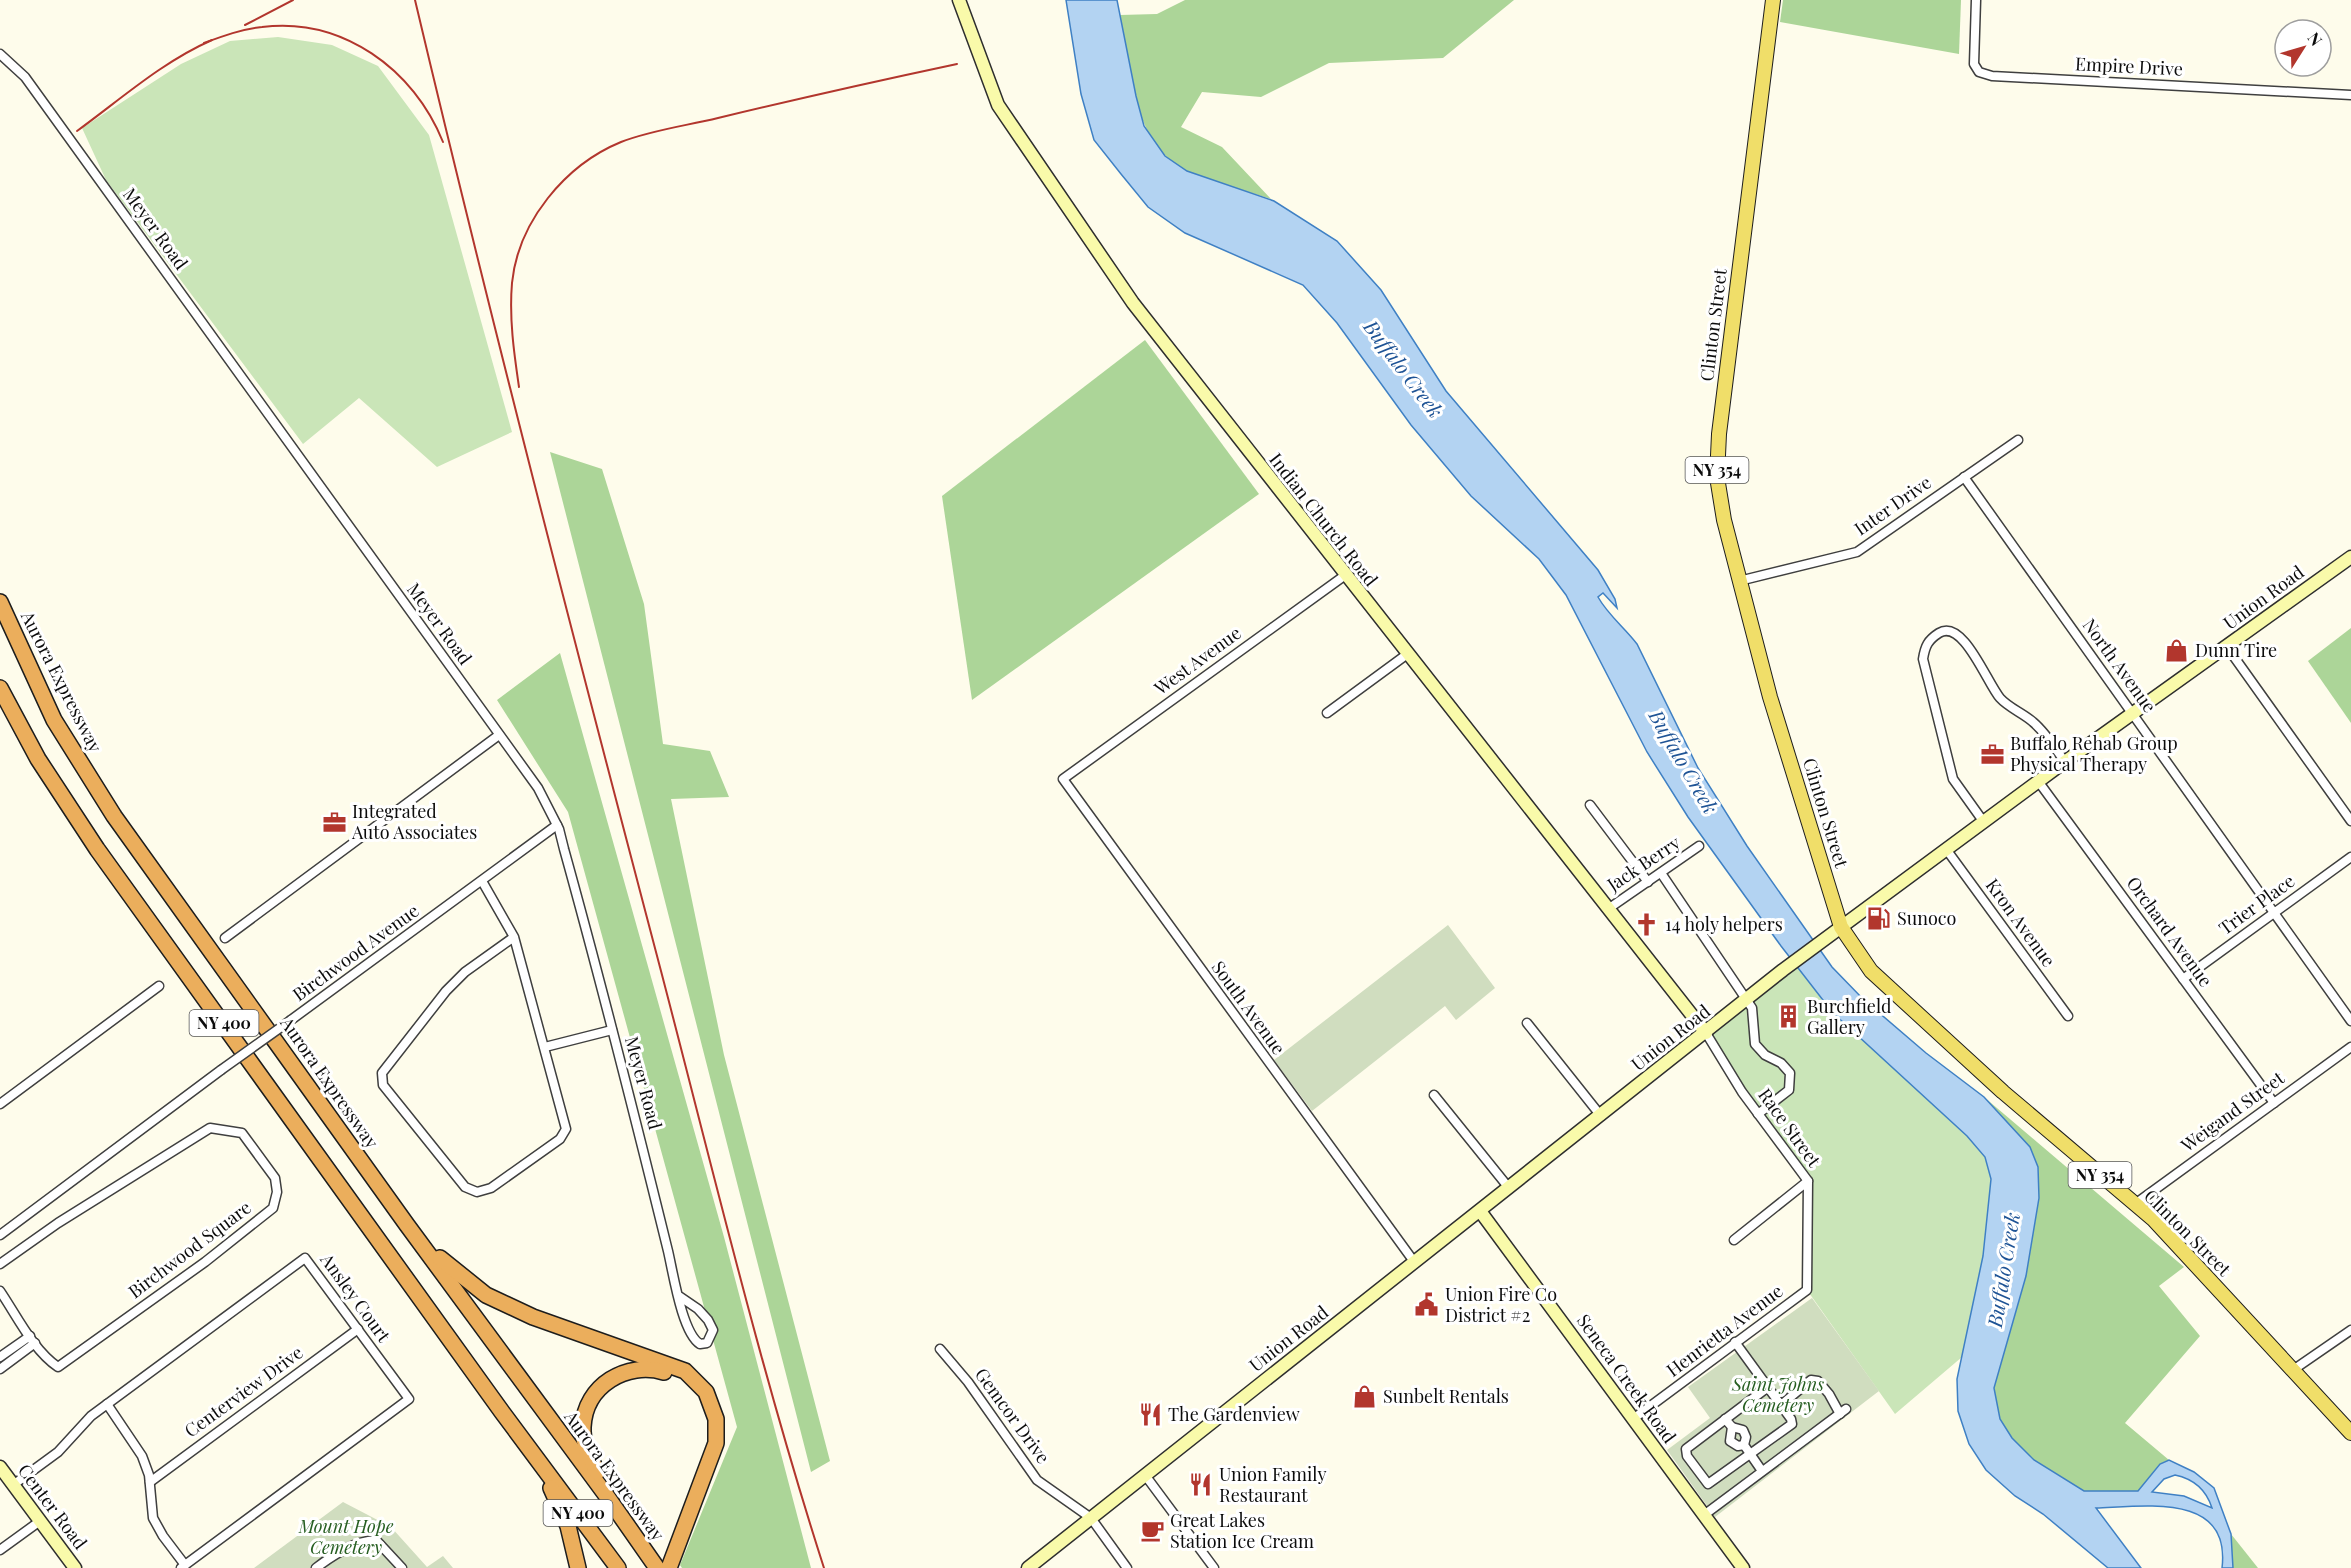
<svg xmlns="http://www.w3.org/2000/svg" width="2351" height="1568" font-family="'Playfair Display',serif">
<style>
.green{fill:#cae5b8}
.forest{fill:#acd598}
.cemetery{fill:#d0ddbf}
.water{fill:#b3d3f2;stroke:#3f80c4;stroke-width:1.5;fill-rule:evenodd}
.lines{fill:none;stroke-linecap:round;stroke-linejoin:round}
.street-casing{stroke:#3f3f3f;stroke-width:11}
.secondary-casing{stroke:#2e2e2e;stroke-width:15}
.primary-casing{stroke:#1d1d1d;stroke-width:16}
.highway-casing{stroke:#1d1d1d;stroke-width:18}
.street{stroke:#fff;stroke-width:8}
.secondary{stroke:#f9faaa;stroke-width:12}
.primary{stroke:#f0de69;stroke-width:14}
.highway{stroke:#ebae5c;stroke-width:15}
.rail{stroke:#b2362d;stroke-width:2}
.street-bridge-casing{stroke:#3f3f3f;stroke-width:11;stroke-linecap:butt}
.street-bridge{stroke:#fff;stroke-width:8}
.labels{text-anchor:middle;stroke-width:6;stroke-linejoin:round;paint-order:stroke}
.shield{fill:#fff;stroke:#555;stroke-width:1.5}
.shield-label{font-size:16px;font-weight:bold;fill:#0c0c0c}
.street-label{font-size:18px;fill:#0c0c0c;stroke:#fff}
.poi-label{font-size:18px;fill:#0c0c0c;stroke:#fff;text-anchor:start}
.park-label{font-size:18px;font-style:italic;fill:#265e21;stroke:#fff}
.water-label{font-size:20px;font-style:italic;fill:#1e5395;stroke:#fff}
</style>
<rect width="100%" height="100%" fill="#fefceb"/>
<g class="green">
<polygon points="278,37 332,45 378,66 429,135 512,432 437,467 359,398 303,444 106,180 82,128 181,64 230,41"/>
<polygon points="1794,963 1833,1013 1967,1136 1985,1157 1991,1179 1983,1256 1962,1357 1895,1414 1807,1290 1808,1181 1706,1033"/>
</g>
<g class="forest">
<path d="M1185,0h329l-71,58 -114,5 -68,34 -59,-5 -21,35 41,20 49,52c-27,-9 -58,-16 -84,-28 -55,-28 -57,-103 -67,-156l37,-1z"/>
<polygon points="1783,0 1961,0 1959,54 1780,22"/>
<polygon points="1145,340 1259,494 972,700 942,496"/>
<polygon points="550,452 602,469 644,604 663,744 710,751 729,797 671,799 724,1055 830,1461 811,1472"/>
<polygon points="2351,628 2351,723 2308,661"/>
<polygon points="560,653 724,1237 811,1568 682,1568 680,1565 737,1427 568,812 497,700"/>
<polygon points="1984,1097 2184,1267 2159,1286 2200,1336 2125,1423 2169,1460 2160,1464 2138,1491 2084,1491 2034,1460 2012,1438 2000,1419 1994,1388 2026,1276 2039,1198 2038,1167 2030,1147"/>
<polygon points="2231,1534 2258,1568 2233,1568"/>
</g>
<g class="cemetery">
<polygon points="1448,925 1495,988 1456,1020 1445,1006 1312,1111 1274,1060"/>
<polygon points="1812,1298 1879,1391 1715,1517 1667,1450 1710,1418 1688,1387"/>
<polygon points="343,1502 391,1527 427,1567 443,1556 453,1568 254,1568"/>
</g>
<path class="water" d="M1066,0h51l19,96 8,30 21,30 22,15 87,30 63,40 44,49 65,101 152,179 17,29 2,9 -14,-15 -5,4c10,18 27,31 39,47l61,124 49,78 85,121 31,32 63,54 58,44 46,50 8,20 1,31 -13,78 -32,112 6,31 12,19 22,22 50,31h54l22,-27 9,-4 25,12 20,16 17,46 2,34h-11c9,-75 -74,-62 -126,-60l45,60h-33l-65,-54 -28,-18 -29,-26 -17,-26 -11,-33 -1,-32 26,-123 8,-77 -6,-22 -18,-21 -134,-123 -52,-67 -93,-129 -41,-65 -81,-157 -27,-36 -68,-63 -60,-71 -74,-102 -34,-38 -118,-52 -37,-26 -27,-33 -27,-34 -13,-46zM2175,1475c19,4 31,14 37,33l-28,-12 -32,-4 12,-13z"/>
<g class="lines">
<defs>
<g id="street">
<polyline points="1976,0 1974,64 1979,72 1992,76 2351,95"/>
<path d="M0,54l25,23 513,711 21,41 5,20c37,133 71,268 104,402 5,21 14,82 32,93l7,-1 6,-13 -5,-10 -10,-11 -19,-13"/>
<polyline points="1964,477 2351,1021"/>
<polyline points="1344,576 1063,779 1415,1263"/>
<polyline points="1739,581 1857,552 2018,440"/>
<polyline points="2227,647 2351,821"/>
<polyline points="1327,713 1406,655"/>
<polyline points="2038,781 2274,1103"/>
<polyline points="1590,805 1648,882"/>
<path d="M1983,821l-30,-42 -30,-120c2,-13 5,-19 16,-26 24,-15 48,50 61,65 9,10 23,15 33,24 13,11 22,26 32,40"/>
<polyline points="1946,849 2068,1016"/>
<polyline points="1661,873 1752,1008 1755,1044 1765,1055 1781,1063 1790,1073 1789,1090 1758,1114"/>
<polyline points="482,881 514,937 566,1129 560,1139 491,1188 477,1192 465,1187 383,1085 382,1073 446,991 465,972 514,937"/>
<polyline points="1608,909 1699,846"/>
<polyline points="225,938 499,735"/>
<polyline points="2183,979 2351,857"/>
<polyline points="291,1020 557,825"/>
<polyline points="1527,1023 1601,1116"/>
<polyline points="545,1047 612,1030"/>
<polyline points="1434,1095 1509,1188"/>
<polyline points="0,1104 159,986"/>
<polyline points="2135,1204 2351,1047"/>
<polyline points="0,1235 221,1070"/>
<polyline points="1734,1240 1808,1181"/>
<path d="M0,1264l58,-41 152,-95 32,5 33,45 2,14 -4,16 -68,54 -147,105c-25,-17 -41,-51 -58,-76"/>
<polyline points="1735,1342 1791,1419 1792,1424 1708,1484 1687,1456 1686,1449 1768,1387"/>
<polyline points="940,1349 968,1382 1037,1480 1091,1518 1127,1568"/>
<polyline points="0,1357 30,1336"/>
<polyline points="0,1369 35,1343"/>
<polyline points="2293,1370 2351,1330"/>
<polyline points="107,1404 142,1456 149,1475 153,1518 163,1536 185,1565"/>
<polyline points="1781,1405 1811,1380 1818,1381 1829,1394 1840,1414"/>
<polyline points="1633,1419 1807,1290 1808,1181 1742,1092 1706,1033"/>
<polyline points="1725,1419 1732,1427 1743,1430 1746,1437 1744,1445 1762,1471"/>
<polyline points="1732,1427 1730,1441 1738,1446 1744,1445"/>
<polyline points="1145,1475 1214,1568"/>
<polyline points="150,1482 358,1329"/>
<polyline points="13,1485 58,1452 91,1416 305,1258 409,1399 181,1568"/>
<polyline points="1704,1515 1846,1409"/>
<polyline points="0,1550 40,1521"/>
<path d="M316,1568c17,-13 38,-27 60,-28l26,28"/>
</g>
<g id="secondary">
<polyline points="959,0 998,105 1133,303 1706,1033"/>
<polyline points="1480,1211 1743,1568"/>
<polyline points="0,1467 75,1568"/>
<polyline points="1028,1568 1783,970 2059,766 2351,557"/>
</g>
<polyline id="primary" points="1773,0 1719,434 1717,477 1724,520 1770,697 1841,927 1871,971 2003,1092 2154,1220 2351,1433"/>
<g id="highway">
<polyline points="0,602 54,720 114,816 407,1225 606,1495 657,1568"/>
<polyline points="0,688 38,759 97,849 502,1412 618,1568"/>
<polyline points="440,1258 486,1295 533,1317 685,1371 706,1392 716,1419 716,1443 669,1568"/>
<path d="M597,1472c-6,-14 -15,-29 -14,-45 2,-42 44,-66 81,-55"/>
<polyline points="551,1488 568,1526 578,1568"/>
</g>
</defs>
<use href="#street" class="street-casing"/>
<use href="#secondary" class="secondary-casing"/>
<use href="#primary" class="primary-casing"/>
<use href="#highway" class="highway-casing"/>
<use href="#street" class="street"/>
<use href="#secondary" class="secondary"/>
<use href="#primary" class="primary"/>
<use href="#highway" class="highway"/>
<g class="rail">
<path d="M415,0c77,325 161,648 246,971 52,199 100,401 163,597"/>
<polyline points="245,25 293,0"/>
<path d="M204,43c19,-7 38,-14 58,-16 80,-10 152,42 181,115"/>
<path d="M77,131c44,-32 85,-69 135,-91"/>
<path d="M519,387c-5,-34 -10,-69 -7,-104 6,-61 53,-118 109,-141 31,-12 64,-16 97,-24 79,-19 159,-37 239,-54"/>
</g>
<defs>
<polyline id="street-bridge" points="221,1070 291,1020"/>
</defs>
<use href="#street-bridge" class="street-bridge-casing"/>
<use href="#street-bridge" class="street-bridge"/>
</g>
<defs>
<symbol id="shop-bare" viewBox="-9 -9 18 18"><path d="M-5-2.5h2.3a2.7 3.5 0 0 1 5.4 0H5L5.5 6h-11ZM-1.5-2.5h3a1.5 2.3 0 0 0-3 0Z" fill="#b2362d" stroke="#fff" stroke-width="2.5" paint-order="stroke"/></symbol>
<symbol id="office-bare" viewBox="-9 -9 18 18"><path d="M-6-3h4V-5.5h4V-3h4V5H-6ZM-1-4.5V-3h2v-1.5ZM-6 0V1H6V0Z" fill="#b2362d" stroke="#fff" stroke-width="2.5" paint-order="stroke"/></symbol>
<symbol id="fuel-bare" viewBox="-9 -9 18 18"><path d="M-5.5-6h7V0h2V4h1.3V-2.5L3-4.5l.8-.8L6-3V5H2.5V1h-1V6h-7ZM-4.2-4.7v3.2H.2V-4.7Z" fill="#b2362d" stroke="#fff" stroke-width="2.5" paint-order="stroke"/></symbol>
<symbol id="church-bare" viewBox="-9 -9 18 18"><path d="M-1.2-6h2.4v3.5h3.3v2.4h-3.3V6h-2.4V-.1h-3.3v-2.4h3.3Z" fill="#b2362d" stroke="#fff" stroke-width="2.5" paint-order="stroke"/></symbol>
<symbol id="building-bare" viewBox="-9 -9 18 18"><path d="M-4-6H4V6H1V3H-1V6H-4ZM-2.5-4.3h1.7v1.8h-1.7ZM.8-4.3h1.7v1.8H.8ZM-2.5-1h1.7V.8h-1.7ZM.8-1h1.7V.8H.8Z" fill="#b2362d" stroke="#fff" stroke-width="2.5" paint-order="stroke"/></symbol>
<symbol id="civic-bare" viewBox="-9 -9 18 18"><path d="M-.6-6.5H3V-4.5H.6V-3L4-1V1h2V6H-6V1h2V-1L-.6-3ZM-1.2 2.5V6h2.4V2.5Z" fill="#b2362d" stroke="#fff" stroke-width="2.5" paint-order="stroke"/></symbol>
<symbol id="restaurant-bare" viewBox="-9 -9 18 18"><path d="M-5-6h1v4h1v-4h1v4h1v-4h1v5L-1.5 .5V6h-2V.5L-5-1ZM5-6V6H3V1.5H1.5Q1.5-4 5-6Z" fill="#b2362d" stroke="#fff" stroke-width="2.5" paint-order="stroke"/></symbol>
<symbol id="cafe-bare" viewBox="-9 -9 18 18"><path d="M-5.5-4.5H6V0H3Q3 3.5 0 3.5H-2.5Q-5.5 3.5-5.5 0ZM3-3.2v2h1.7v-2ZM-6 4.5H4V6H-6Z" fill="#b2362d" stroke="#fff" stroke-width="2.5" paint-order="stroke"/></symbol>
</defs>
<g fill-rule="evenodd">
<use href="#shop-bare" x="2160" y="634" width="33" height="33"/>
<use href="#office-bare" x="1976" y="738" width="33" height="33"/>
<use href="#office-bare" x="318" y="806" width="33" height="33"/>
<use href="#fuel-bare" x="1862" y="902" width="33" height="33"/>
<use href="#church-bare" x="1630" y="908" width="33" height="33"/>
<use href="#building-bare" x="1772" y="1000" width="33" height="33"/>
<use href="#civic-bare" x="1410" y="1288" width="33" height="33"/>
<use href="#shop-bare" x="1348" y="1380" width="33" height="33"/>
<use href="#restaurant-bare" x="1134" y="1398" width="33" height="33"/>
<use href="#restaurant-bare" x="1184" y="1468" width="33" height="33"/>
<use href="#cafe-bare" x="1136" y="1514" width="33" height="33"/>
</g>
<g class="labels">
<g class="shield">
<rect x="1685.5" y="457" width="63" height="26" rx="4.5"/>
<rect x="189.5" y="1010" width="69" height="26" rx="4.5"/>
<rect x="2068.5" y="1162" width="63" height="26" rx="4.5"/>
<rect x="543.5" y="1500" width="69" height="26" rx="4.5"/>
</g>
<g class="shield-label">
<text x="1717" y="476">NY 354</text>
<text x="224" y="1029">NY 400</text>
<text x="2100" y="1181">NY 354</text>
<text x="578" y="1519">NY 400</text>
</g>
<g class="street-label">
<text transform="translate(2129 67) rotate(3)" y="6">Empire Drive</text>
<text transform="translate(155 229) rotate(54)" y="6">Meyer Road</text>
<text transform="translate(1714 325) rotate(-83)" y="6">Clinton Street</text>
<text transform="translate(1893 506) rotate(-35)" y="6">Inter Drive</text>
<text transform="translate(1323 520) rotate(52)" y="6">Indian Church Road</text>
<text transform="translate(2264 598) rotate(-36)" y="6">Union Road</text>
<text transform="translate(439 624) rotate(54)" y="6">Meyer Road</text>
<text transform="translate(1198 661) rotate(-36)" y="6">West Avenue</text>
<text transform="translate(2119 666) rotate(54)" y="6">North Avenue</text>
<text transform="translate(61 682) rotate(63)" y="6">Aurora Expressway</text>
<text transform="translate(1825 813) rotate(73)" y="6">Clinton Street</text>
<text transform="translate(1644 864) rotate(-34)" y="6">Jack Berry</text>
<text transform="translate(2257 905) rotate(-36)" y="6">Trier Place</text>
<text transform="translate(2020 923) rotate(54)" y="6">Kron Avenue</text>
<text transform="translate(2169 932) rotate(54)" y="6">Orchard Avenue</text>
<text transform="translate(356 953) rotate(-36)" y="6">Birchwood Avenue</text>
<text transform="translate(1248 1008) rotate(54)" y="6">South Avenue</text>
<text transform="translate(1671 1038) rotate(-38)" y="6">Union Road</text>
<text transform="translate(329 1083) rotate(55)" y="6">Aurora Expressway</text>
<text transform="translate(643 1083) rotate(75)" y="6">Meyer Road</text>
<text transform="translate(2233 1112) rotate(-36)" y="6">Weigand Street</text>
<text transform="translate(1789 1128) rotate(54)" y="6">Race Street</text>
<text transform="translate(2187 1233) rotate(45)" y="6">Clinton Street</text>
<text transform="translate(190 1250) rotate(-37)" y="6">Birchwood Square</text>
<text transform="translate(355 1298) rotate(54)" y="6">Ansley Court</text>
<text transform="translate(1725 1331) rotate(-37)" y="6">Henrietta Avenue</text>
<text transform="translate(1289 1339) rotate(-38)" y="6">Union Road</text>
<text transform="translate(1626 1379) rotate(54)" y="6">Seneca Creek Road</text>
<text transform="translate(244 1392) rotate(-36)" y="6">Centerview Drive</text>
<text transform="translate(1012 1416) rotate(54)" y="6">Gemcor Drive</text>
<text transform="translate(614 1476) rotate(54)" y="6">Aurora Expressway</text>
<text transform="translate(52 1507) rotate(53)" y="6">Center Road</text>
</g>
<g class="poi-label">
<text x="2195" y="657">Dunn Tire</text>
<text x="2010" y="750">Buffalo Rehab Group<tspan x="2010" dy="21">Physical Therapy</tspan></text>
<text x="352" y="818">Integrated<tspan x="352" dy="21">Auto Associates</tspan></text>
<text x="1897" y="925">Sunoco</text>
<text x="1665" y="931">14 holy helpers</text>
<text x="1807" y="1013">Burchfield<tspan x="1807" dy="21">Gallery</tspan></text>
<text x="1445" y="1301">Union Fire Co<tspan x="1445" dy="21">District #2</tspan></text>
<text x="1383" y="1403">Sunbelt Rentals</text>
<text x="1168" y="1421">The Gardenview</text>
<text x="1219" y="1481">Union Family<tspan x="1219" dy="21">Restaurant</tspan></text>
<text x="1170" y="1527">Great Lakes<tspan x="1170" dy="21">Station Ice Cream</tspan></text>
</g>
<g class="park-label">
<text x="1778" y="1391">Saint Johns<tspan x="1778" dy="21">Cemetery</tspan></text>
<text x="346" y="1533">Mount Hope<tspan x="346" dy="21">Cemetery</tspan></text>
</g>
<g class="water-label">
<text transform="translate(1403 369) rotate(53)" y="7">Buffalo Creek</text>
<text transform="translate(1683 762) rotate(60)" y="7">Buffalo Creek</text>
<text transform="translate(2004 1270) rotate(-81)" y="7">Buffalo Creek</text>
</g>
</g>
<g transform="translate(2303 48) rotate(53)"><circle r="28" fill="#ffffff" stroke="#9e9e9e" stroke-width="1.5"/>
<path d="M0-4.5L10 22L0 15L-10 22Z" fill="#b2362d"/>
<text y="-9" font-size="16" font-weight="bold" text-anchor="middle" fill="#0c0c0c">N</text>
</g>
</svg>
